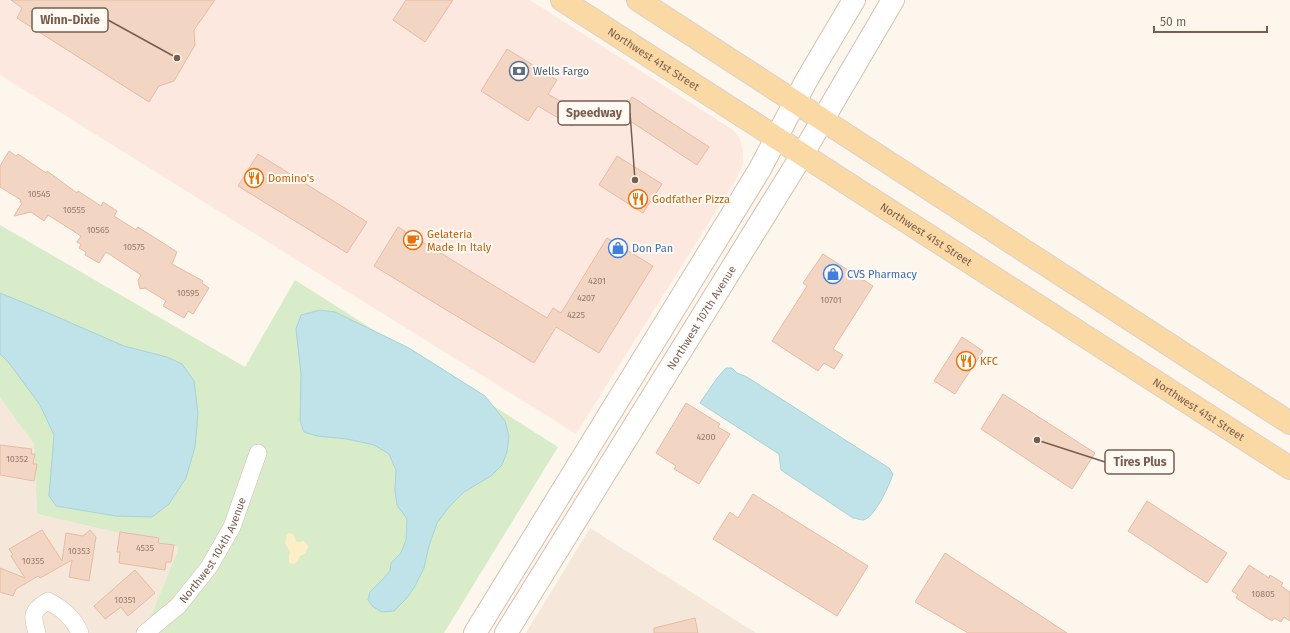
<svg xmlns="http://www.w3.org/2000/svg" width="1290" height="633" font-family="'Fira Sans',sans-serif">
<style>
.residential{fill:#f5e8da}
.commercial{fill:#fde8e0}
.green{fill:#d8ecc9}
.sand{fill:#fcefc7}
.water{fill:#bfe3e8;stroke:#a5d3da}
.building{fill:#f3d5c3;stroke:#e6bba3}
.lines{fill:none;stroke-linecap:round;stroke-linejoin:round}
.street-casing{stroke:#d1beb0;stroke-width:18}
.secondary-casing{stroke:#d6c0b0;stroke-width:24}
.primary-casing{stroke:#dad1cd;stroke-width:24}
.street{stroke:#fff;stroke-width:17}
.secondary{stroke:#fff;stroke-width:22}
.primary{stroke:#fbd9a5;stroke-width:22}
.labels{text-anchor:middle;stroke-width:4;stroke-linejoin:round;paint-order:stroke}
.number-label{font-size:9px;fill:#987a6a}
.street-label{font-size:11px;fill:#7a5c4d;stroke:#fffaf3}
.service-label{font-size:11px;fill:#4e5e75;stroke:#fffaf3;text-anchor:start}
.food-label{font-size:11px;fill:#c56008;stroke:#fffaf3;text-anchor:start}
.shop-label{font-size:11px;fill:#366cbe;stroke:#fffaf3;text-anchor:start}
.leader{fill:none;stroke:#7a5c4d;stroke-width:1.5}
.callout-dot{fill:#7a5c4d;stroke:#fffaf3;stroke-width:1.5}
.callout{fill:#fffaf3;stroke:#7a5c4d;stroke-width:1.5}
.callout-label{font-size:12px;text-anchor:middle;font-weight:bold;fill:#7a5c4d}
</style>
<rect width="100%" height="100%" fill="#fdf6ec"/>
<g class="residential">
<polygon points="0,398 34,444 37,514 179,547 144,633 0,633"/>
<polygon points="590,528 756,633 526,633"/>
</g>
<polygon class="commercial" points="0,0 530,0 733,130 739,137 743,150 743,165 735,181 576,434 0,75"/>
<polygon class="green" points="0,225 245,367 295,280 558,447 444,633 144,633 179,547 37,514 34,444 0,398"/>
<path class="sand" d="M289,533c6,1 5,4 7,8l2,1 6,-1 4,5 -2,7 -6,3 -3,6 -3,2 -5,-1v-7l1,-4 -5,-9 2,-8z"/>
<g class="water">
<polygon points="0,293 32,306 124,346 167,357 182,364 194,381 198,413 195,447 186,478 169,504 152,517 116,516 56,506 49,496 54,435 40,405 9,363 0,354"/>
<polygon points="320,310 335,312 409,348 485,396 505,421 509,436 507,452 502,465 491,476 464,492 449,507 437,523 429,546 424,568 415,586 407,598 394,611 382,612 372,606 368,600 370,592 384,578 390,571 391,563 401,553 406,540 407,519 397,505 395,491 396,470 389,454 374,445 347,439 317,436 304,432 300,421 301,374 296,329 301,315"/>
<path d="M726,368h6l5,5 10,4 142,91 4,6c-3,10 -19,45 -30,46 -3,0 -7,-2 -10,-2l-72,-48 -2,-16 -79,-51 17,-25z"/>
</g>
<g class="building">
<polygon points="11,0 215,0 194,30 195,45 174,81 159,86 149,102 17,18 22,8"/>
<polygon points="406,0 453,0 425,42 393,20"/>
<polygon points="507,49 557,80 548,94 580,113 572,126 538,106 528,121 481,91"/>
<polygon points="632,97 709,147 697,165 621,115"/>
<polygon points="9,151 16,156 18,154 46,173 47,171 77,193 78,191 101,206 103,202 117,211 114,216 136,230 138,227 177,252 172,264 203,281 202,283 209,288 193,314 188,311 184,318 163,306 166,301 145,288 140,289 138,280 141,275 106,252 99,263 85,255 86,252 79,248 81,244 77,242 81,236 48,215 44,221 31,212 14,216 22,203 20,202 21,200 0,187 0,166"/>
<polygon points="258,154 367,222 347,253 238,186"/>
<polygon points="617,156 662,184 643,213 599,185"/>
<polygon points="398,227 547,318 553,308 561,313 607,238 653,266 599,353 556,327 534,363 374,266"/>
<polygon points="823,254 873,286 833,349 843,355 834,369 824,363 818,371 772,341 807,286 803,283"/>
<polygon points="962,337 983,351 955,394 934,381"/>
<polygon points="1003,394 1095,453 1072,489 981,429"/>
<polygon points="686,403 720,424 718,427 730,434 699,484 674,469 676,466 656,453"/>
<polygon points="0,445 32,449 31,454 35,454 33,464 37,464 34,481 0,475"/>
<polygon points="753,494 868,566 837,616 713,539 730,512 738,518"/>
<polygon points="1147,501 1227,553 1207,583 1128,531"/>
<polygon points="42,530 62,561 66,533 83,536 90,530 96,537 89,581 69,577 72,560 40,578 38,576 16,589 13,596 0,592 0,568 25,578 11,556 13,555 9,549"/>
<polygon points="120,532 159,538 158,543 174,545 171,562 166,562 165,570 119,563 120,552 117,552"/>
<polygon points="945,553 1067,633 968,633 915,602"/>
<polygon points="1249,565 1269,578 1270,575 1283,583 1281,586 1290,592 1290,621 1284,617 1281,622 1274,618 1272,621 1236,598 1238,595 1232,591"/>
<polygon points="135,570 155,593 128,616 121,607 105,619 94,606"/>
<polygon points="695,618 698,633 654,633 654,628"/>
</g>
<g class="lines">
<defs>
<g id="street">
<path d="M37,633c-5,-18 -6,-22 11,-32 15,8 25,16 32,32"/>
<path id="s1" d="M145,633l33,-27 31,-39 23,-40 26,-74"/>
</g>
<g id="secondary">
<polyline points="475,633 760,169 806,81 854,0"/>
<path id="s2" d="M506,633l296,-478 91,-155"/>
</g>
<g id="primary">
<path id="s3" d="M562,0l728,468"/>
<polyline points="638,0 1290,423"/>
</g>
</defs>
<use href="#street" class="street-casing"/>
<use href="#secondary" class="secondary-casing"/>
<use href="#primary" class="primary-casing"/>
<use href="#street" class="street"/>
<use href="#secondary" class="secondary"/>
<use href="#primary" class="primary"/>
</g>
<defs>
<symbol id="bank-ring" viewBox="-11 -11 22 22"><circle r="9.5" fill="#fffaf3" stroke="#5c6f8a" stroke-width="1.5"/><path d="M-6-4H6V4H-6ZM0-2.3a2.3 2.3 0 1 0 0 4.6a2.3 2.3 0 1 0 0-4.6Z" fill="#5c6f8a"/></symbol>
<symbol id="restaurant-ring" viewBox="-11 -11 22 22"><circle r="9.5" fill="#fffaf3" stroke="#e8710a" stroke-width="1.5"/><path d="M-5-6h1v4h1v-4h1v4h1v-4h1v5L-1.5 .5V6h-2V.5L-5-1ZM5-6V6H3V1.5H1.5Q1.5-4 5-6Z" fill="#e8710a"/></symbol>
<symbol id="cafe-ring" viewBox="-11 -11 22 22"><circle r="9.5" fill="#fffaf3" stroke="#e8710a" stroke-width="1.5"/><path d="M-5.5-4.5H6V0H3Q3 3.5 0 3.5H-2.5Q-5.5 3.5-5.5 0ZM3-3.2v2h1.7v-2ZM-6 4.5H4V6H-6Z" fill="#e8710a"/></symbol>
<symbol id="shop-ring" viewBox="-11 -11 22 22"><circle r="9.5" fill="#fffaf3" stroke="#3f7fe0" stroke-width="1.5"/><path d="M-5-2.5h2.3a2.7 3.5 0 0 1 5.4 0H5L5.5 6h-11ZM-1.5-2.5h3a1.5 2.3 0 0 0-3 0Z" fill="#3f7fe0"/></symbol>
</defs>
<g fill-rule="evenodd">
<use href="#bank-ring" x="508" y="60" width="22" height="22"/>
<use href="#restaurant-ring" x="243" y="167" width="22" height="22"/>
<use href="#restaurant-ring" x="627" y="188" width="22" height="22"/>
<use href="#cafe-ring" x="402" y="229" width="22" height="22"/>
<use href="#shop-ring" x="607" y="237" width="22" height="22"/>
<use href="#shop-ring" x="822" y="263" width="22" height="22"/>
<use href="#restaurant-ring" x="955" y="350" width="22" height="22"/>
</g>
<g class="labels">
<g class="number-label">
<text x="39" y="197">10545</text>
<text x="74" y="213">10555</text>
<text x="98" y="233">10565</text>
<text x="134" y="250">10575</text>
<text x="597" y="284">4201</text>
<text x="188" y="296">10595</text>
<text x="586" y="301">4207</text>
<text x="831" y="303">10701</text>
<text x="576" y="318">4225</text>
<text x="706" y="440">4200</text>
<text x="17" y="462">10352</text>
<text x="145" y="551">4535</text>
<text x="79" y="554">10353</text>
<text x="33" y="564">10355</text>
<text x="1263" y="597">10805</text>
<text x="125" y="603">10351</text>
</g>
<g class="street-label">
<text dy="4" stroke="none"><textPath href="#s3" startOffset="109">Northwest 41st Street</textPath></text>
<text dy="4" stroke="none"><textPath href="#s3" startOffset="433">Northwest 41st Street</textPath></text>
<text dy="4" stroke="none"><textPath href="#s2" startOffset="371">Northwest 107th Avenue</textPath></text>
<text dy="4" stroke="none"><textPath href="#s3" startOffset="757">Northwest 41st Street</textPath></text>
<text dy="4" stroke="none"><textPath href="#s1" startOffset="109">Northwest 104th Avenue</textPath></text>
</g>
<g class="service-label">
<text x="533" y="75">Wells Fargo</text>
</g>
<g class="food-label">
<text x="268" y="182">Domino's</text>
<text x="652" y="203">Godfather Pizza</text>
<text x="427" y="238">Gelateria<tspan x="427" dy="13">Made In Italy</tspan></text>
<text x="980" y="365">KFC</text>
</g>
<g class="shop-label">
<text x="632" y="252">Don Pan</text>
<text x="847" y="278">CVS Pharmacy</text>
</g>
</g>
<path class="leader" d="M177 58L108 20M635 180L630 113M1037 440L1105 462"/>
<g class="callout-dot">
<circle cx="177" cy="58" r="4"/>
<circle cx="635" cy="180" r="4"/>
<circle cx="1037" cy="440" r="4"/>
</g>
<g class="callout">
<rect x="32" y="8" width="76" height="24" rx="4"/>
<rect x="558" y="101" width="72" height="24" rx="4"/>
<rect x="1105" y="450" width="69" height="24" rx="4"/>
</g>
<g class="callout-label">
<text x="70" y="24">Winn-Dixie</text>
<text x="594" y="117">Speedway</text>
<text x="1140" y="466">Tires Plus</text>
</g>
<path d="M1154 26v6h113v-6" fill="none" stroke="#7a5c4d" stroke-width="2"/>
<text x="1160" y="26" font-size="12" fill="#7a5c4d" stroke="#fffaf3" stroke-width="3" paint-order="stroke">50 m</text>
</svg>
